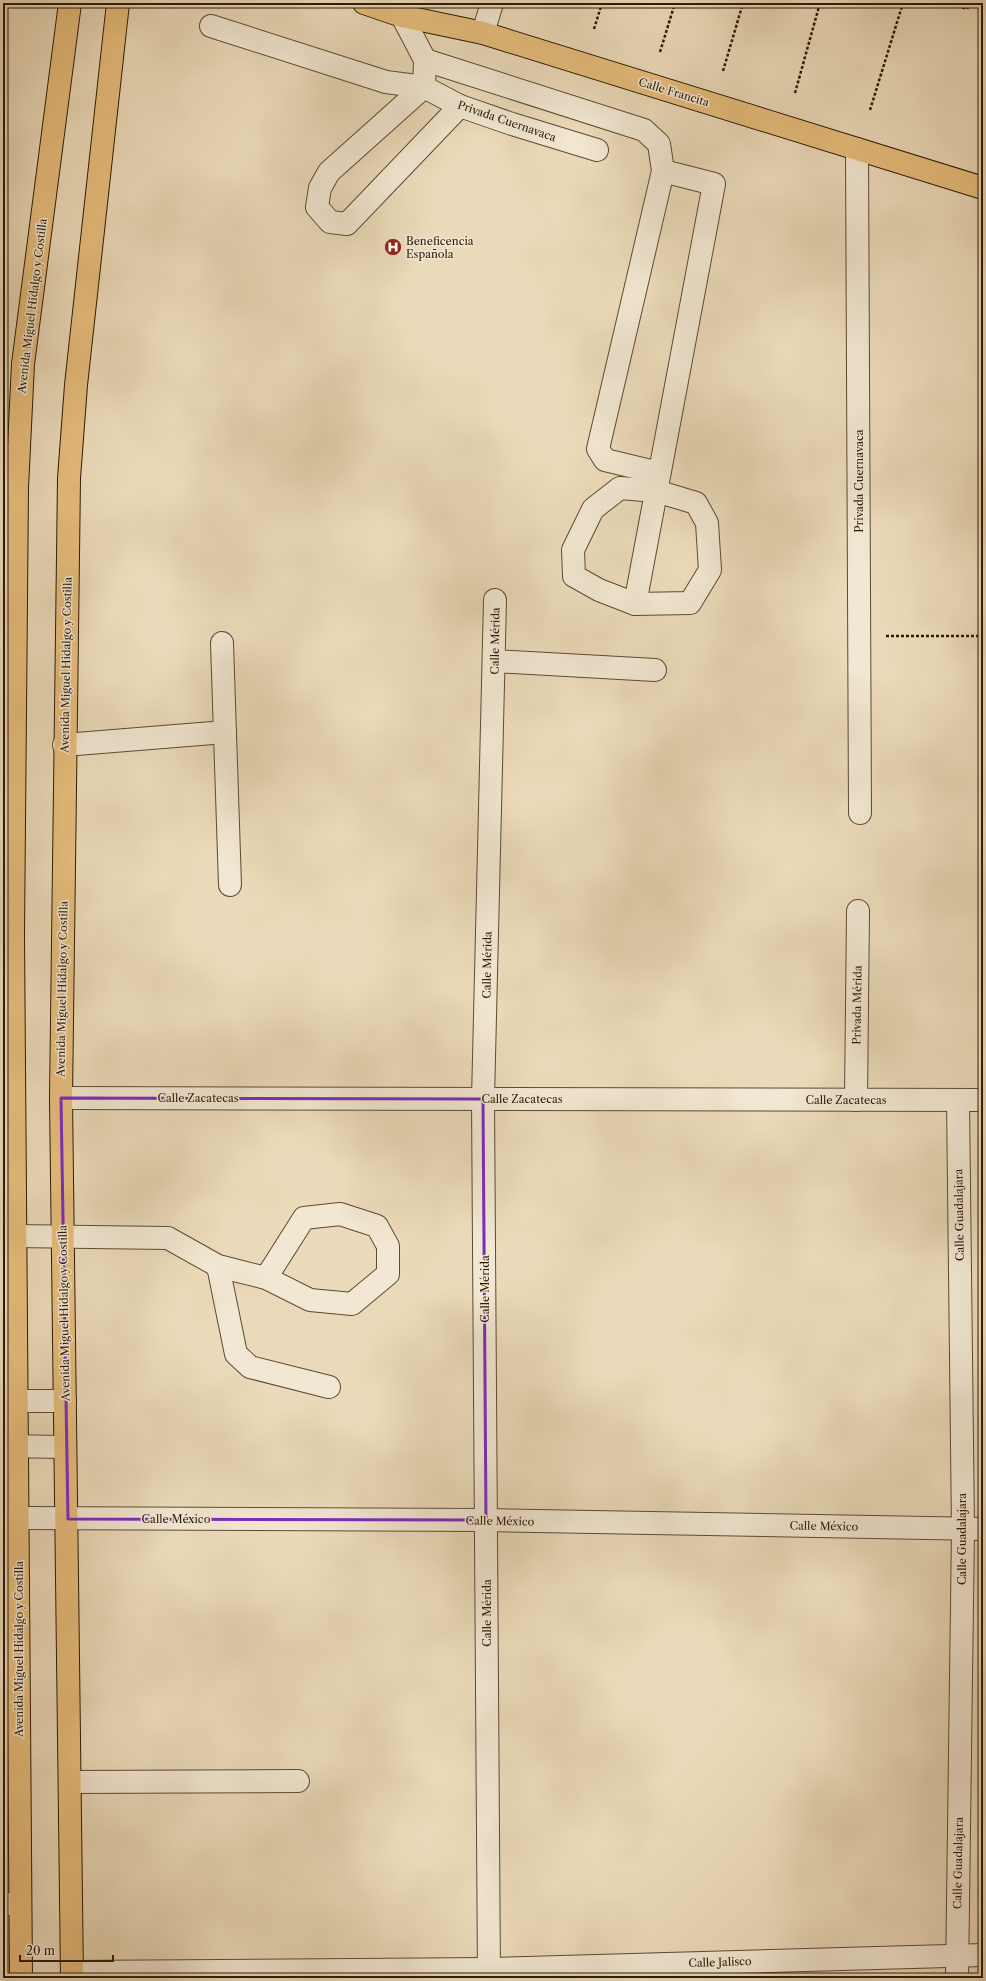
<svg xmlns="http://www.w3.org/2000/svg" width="986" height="1981" font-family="'Libre Caslon Text',serif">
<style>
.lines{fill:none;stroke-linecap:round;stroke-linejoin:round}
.minor-casing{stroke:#5c4a34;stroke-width:24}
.major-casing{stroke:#2c1a07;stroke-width:24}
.path{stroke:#2c1a07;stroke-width:2.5;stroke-dasharray:3 2;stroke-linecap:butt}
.minor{stroke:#f2e7d2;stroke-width:22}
.major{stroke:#e6bd7c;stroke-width:22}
.marked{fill:none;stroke:#7b2cbf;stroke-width:3;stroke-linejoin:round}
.labels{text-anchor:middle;stroke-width:3;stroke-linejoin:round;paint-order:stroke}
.street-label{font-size:11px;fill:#2c1a07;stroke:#f2e7d2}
.poi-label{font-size:11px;fill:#2c1a07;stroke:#f2e7d2;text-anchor:start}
</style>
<rect width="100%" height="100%" fill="#ebdab9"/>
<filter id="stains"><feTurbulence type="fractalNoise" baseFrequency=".005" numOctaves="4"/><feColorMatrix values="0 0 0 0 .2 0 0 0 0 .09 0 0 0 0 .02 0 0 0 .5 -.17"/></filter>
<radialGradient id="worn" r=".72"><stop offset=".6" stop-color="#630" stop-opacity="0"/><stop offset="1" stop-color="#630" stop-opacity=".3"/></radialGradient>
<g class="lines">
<defs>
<g id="minor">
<polyline points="402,16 425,60 424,87 460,106 512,124 597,150"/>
<polyline points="211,26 386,82 424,87"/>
<polyline points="483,33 492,3"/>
<polyline points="425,60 644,130 659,144 663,171 598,449 605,460 659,473"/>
<polyline points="424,87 329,172 320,188 317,207 330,222 347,224 460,106"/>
<polyline points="857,149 860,813"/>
<polygon points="620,488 656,491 696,503 707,523 710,570 690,603 635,604 599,590 574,576 573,550 593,509"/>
<polyline points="635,604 714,184 663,171"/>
<polyline points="222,643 230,885"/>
<polyline points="494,661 655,670"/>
<polyline points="64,745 225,732"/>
<polyline points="61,1098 983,1100"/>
<polyline points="856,1100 858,911"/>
<polyline points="14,1236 168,1238 218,1266 266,1278 304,1218 340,1214 377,1226 388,1246 388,1274 352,1304 310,1300 266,1278"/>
<polyline points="218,1266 236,1354 250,1367 329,1387"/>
<polyline points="3,1401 65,1401"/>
<polyline points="3,1446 65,1447"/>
<polyline points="18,1518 486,1520 983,1529"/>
<polyline points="70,1782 298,1781"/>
<polyline points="3,1904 20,1904"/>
<polyline points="72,1972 488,1969 983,1955"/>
<polyline points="489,1978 483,1099 495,600"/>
<polyline points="957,1978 963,1529 958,1100"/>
</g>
<g id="major">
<polyline points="364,3 402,16 483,33 983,188"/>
<polyline points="21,1978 13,934 17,488 23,364 70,3"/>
<polyline points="72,1978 61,1098 69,478 76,385 118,3"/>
</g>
</defs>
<use href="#minor" class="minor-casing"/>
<use href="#major" class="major-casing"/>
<g class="path">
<polyline points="948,3 967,9 970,3"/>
<polyline points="594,29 602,3"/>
<polyline points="660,52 675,3"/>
<polyline points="723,71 743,3"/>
<polyline points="795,93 820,3"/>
<polyline points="870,110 903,3"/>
<polyline points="886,636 983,636"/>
</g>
<use href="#minor" class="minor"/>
<use href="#major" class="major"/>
</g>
<path class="marked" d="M61,1098l422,1 3,421 -418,-1z"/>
<defs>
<symbol id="hospital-disc" viewBox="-11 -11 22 22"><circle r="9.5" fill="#8f2418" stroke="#f2e7d2"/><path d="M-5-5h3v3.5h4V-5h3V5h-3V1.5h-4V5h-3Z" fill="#fff"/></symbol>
</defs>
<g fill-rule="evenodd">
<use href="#hospital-disc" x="383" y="237" width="20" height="20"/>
</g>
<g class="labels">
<g class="street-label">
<text transform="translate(674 92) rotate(17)" y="4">Calle Francita</text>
<text transform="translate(507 121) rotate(19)" y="4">Privada Cuernavaca</text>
<text transform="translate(32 306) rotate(-83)" y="4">Avenida Miguel Hidalgo y Costilla</text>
<text transform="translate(859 481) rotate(-90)" y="4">Privada Cuernavaca</text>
<text transform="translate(495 641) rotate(-89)" y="4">Calle Mérida</text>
<text transform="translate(66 665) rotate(-89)" y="4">Avenida Miguel Hidalgo y Costilla</text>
<text transform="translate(487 965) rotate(-89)" y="4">Calle Mérida</text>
<text transform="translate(62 989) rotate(-89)" y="4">Avenida Miguel Hidalgo y Costilla</text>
<text transform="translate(857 1005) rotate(-89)" y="4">Privada Mérida</text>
<text x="198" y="1102">Calle Zacatecas</text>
<text x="522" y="1103">Calle Zacatecas</text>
<text x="846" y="1104">Calle Zacatecas</text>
<text transform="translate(959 1215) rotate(-91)" y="4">Calle Guadalajara</text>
<text transform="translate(485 1289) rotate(-90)" y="4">Calle Mérida</text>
<text transform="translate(64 1313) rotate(-91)" y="4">Avenida Miguel Hidalgo y Costilla</text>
<text x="176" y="1523">Calle México</text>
<text transform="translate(500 1521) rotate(1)" y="4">Calle México</text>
<text transform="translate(824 1526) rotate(1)" y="4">Calle México</text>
<text transform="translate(962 1539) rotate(-90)" y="4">Calle Guadalajara</text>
<text transform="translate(487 1613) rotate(-90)" y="4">Calle Mérida</text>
<text transform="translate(19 1649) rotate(-90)" y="4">Avenida Miguel Hidalgo y Costilla</text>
<text transform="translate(958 1863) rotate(-89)" y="4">Calle Guadalajara</text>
<text transform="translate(720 1962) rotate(-2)" y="4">Calle Jalisco</text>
</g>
<g class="poi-label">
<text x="406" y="245">Beneficencia<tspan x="406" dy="13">Española</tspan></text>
</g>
</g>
<rect width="986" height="1981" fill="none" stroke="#ebdab9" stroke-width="16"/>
<rect x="4" y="4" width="978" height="1973" fill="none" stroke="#2c1a07" stroke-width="2"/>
<rect x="8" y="8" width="970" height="1965" fill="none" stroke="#2c1a07"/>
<path d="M20 1955v6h93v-6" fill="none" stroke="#2c1a07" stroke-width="2"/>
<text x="26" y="1955" font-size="12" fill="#2c1a07" stroke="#f2e7d2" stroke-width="3" paint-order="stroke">20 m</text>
<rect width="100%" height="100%" filter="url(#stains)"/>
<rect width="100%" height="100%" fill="url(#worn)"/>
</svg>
